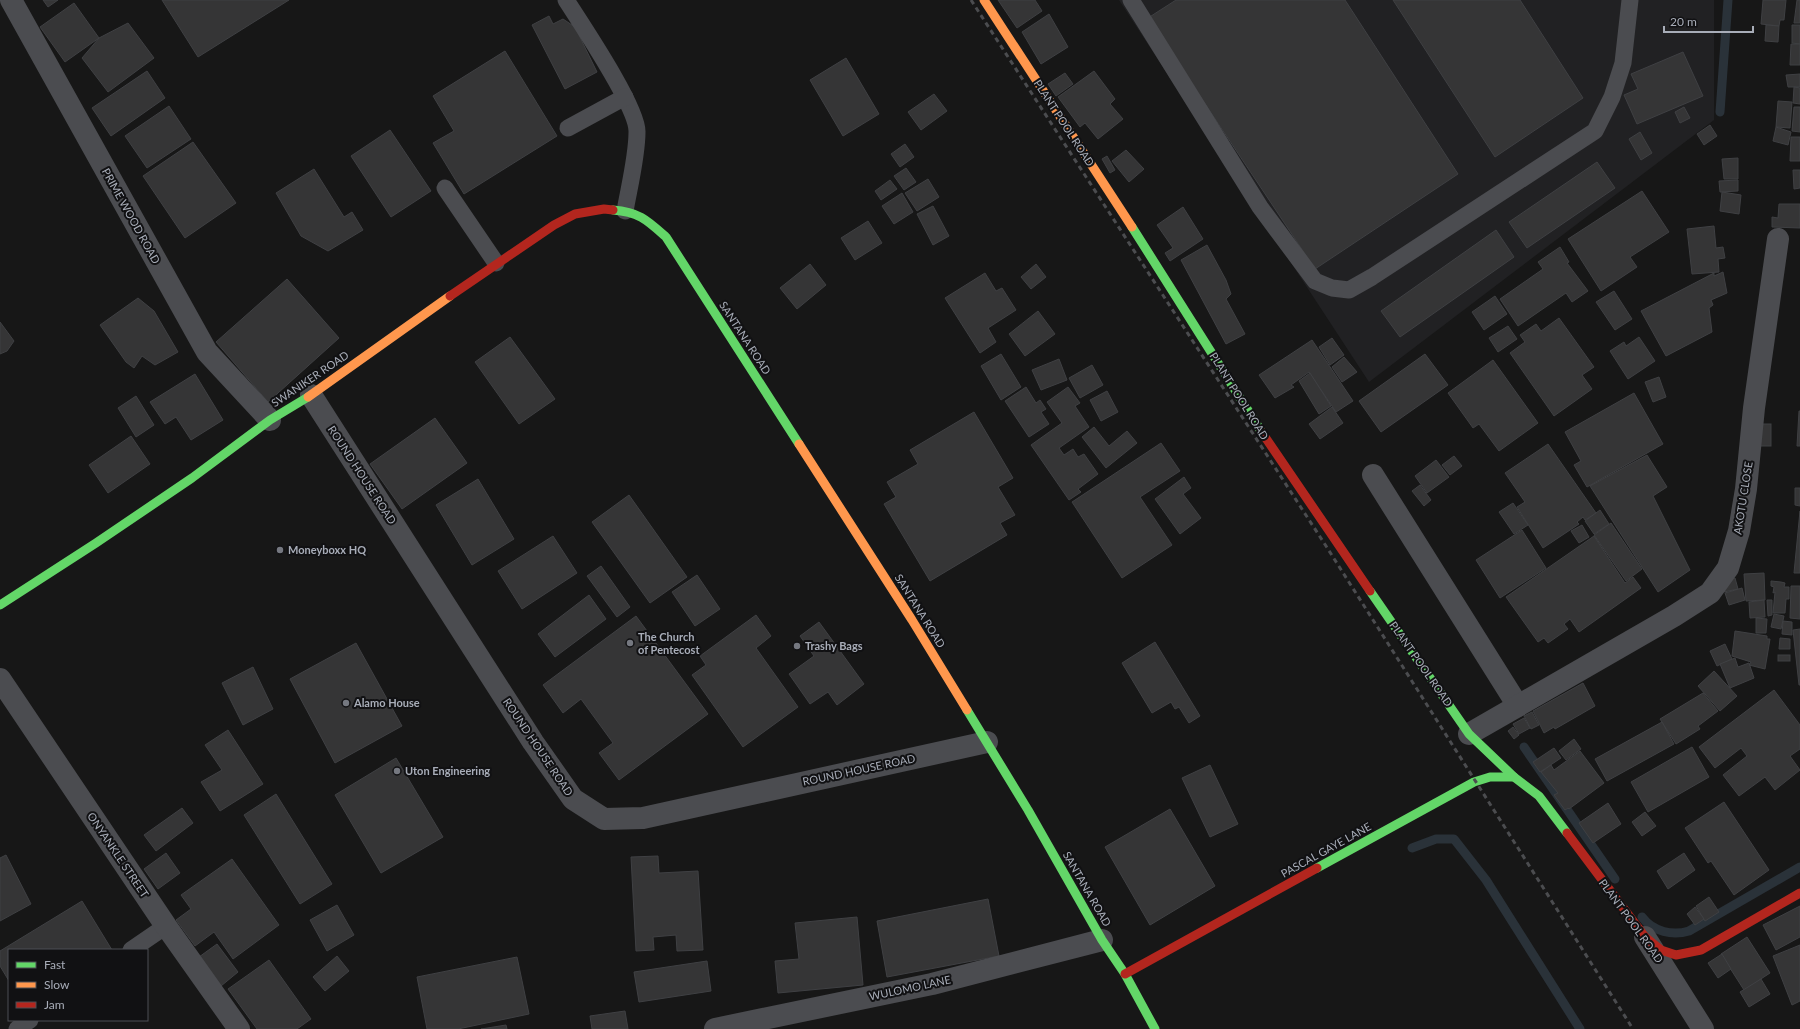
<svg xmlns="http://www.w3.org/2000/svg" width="1800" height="1029" font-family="Lato,sans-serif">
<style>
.built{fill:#212123}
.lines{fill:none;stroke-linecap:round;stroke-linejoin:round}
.stream{stroke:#2a3239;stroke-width:9}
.building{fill:#353536;stroke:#3f4043}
.lane{stroke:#4b4c50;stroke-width:17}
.street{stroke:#4b4c50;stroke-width:22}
.fast{stroke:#63d668;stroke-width:9}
.slow{stroke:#ff974d;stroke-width:9}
.jam{stroke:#b3261e;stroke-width:9}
.rail{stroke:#4b4c4f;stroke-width:3;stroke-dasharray:5 4;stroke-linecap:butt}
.poi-dot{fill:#757880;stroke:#111113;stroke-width:1.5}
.labels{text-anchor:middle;stroke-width:4;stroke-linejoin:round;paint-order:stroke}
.street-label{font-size:11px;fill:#a8adb8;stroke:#111113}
.poi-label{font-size:11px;font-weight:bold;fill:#a8adb8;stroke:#111113;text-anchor:start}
</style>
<rect width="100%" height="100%" fill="#171717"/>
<polygon class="built" points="1119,0 1714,0 1714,120 1369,382"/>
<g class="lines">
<g class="stream">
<polyline points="1720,112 1728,0"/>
<polyline points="1524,747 1615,879"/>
<polyline points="1412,848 1436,839 1454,839 1486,880 1580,1029"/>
<path d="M1642,917c11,15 31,19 47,14l111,-64"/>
</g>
</g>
<g class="building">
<polygon points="43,0 58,0 48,7"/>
<polygon points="162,0 289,0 198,57"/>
<polygon points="998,0 1035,0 1042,11 1017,28"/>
<polygon points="1176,0 1345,0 1458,174 1315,269 1148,18"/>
<polygon points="1393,0 1520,0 1583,98 1495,157"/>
<polygon points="1763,0 1786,0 1784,20 1780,20 1779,26 1761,24"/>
<polygon points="1797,0 1800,0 1800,23 1794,23"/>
<polygon points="74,3 99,38 65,62 40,27"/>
<polygon points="1049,14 1068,47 1041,64 1022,32"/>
<polygon points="549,16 553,24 563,19 575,27 597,72 565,89 532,25"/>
<polygon points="128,23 154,58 108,92 82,58 99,38"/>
<polygon points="1766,25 1779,26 1778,42 1765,41"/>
<polygon points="1792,25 1800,25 1800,44 1792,43"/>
<polygon points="1791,44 1800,44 1800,65 1790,65"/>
<polygon points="505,51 557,136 464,194 433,143 454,131 433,96"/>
<polygon points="1683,52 1703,96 1637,124 1624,95 1638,89 1631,74"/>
<polygon points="846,58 879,114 843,136 810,80"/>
<polygon points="147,71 165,98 111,136 92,108"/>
<polygon points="1094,71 1115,99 1110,104 1123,119 1098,139 1085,123 1080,127 1058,97"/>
<polygon points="1065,73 1073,84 1056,96 1048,84"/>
<polygon points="1800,74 1800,87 1788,87 1786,75"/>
<polygon points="1794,87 1800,88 1800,104 1793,103"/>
<polygon points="934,94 947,111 921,130 908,112"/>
<polygon points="1778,101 1792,102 1790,128 1776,127"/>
<polygon points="169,106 191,139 147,168 125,136"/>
<polygon points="1684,107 1690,118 1680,123 1675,112"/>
<polygon points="1794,107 1800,107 1800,132 1792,131"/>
<polygon points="1710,125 1717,136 1704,145 1697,134"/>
<polygon points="1776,127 1791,132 1788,145 1773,141"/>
<polygon points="390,130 431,191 391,217 351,156"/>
<polygon points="1640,132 1652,153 1641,160 1629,139"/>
<polygon points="1791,137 1800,137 1800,161 1790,161"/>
<polygon points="193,142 236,203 185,238 143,176"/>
<polygon points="905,144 914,157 900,167 891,154"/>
<polygon points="1126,150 1144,169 1129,182 1112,161"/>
<polygon points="1107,156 1115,170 1110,173 1102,159"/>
<polygon points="1738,158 1738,179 1724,179 1722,159"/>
<polygon points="1597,162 1615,188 1527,248 1509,222"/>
<polygon points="906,168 916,182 904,190 894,176"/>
<polygon points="314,169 344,217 352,212 363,230 328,251 301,236 276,193"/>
<polygon points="1793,170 1800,170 1800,188 1794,189"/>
<polygon points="928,179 939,197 917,211 905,193"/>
<polygon points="890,180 897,189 881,200 875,191"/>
<polygon points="1738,180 1738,191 1720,192 1719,181"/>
<polygon points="1642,191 1669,232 1630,257 1637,267 1601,291 1568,239"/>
<polygon points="1722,192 1741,195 1739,214 1720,211"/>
<polygon points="902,193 913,212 894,224 882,206"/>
<polygon points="1779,204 1800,204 1800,228 1772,227 1772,217 1778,218"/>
<polygon points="933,206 949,236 933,245 917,214"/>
<polygon points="1183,207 1203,239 1170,261 1165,253 1173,248 1157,225"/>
<polygon points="868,221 882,243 855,260 841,238"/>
<polygon points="1714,226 1716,248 1723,247 1725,258 1718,259 1719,272 1692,274 1687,229"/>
<polygon points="1496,230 1514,257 1400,337 1381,311"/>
<polygon points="1207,245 1226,280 1231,294 1226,299 1245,334 1226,344 1181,260"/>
<polygon points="1560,247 1569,262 1567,263 1588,291 1572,302 1566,293 1518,326 1500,299 1543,269 1538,262"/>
<polygon points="810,264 826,285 797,309 780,288"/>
<polygon points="1036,264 1046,277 1031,289 1021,277"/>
<polygon points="1723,272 1727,293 1711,300 1713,305 1709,308 1712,332 1666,356 1641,311 1714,273 1714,276"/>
<polygon points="985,273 996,291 1002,288 1016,310 988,328 996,342 980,353 945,298"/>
<polygon points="287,279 339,338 268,402 216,342"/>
<polygon points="1614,291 1632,319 1615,330 1596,302"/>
<polygon points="1495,296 1507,314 1484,330 1472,312"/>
<polygon points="138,298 154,311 178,352 155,365 142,356 134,368 126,362 100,325"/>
<polygon points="1038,311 1055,334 1025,356 1009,334"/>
<polygon points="1559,318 1594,367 1582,375 1592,389 1554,416 1510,353 1525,342 1520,335 1536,324 1541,331"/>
<polygon points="0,322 14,341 7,351 0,354"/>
<polygon points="1508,326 1517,339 1498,352 1489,338"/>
<polygon points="510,337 555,399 519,424 475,362"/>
<polygon points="1639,337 1655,361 1628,379 1610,351 1624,342 1626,346"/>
<polygon points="1332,338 1344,355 1330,365 1319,347"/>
<polygon points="1312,340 1353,401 1336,412 1309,372 1291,385 1294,387 1275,398 1259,375"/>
<polygon points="1001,354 1021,387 1001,400 981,366"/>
<polygon points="1425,354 1448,385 1381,432 1359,401"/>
<polygon points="1344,357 1357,372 1342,382 1332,367"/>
<polygon points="1059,359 1067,380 1041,390 1032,370"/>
<polygon points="1493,360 1538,423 1499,451 1479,424 1473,428 1448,393"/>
<polygon points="1092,365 1103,385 1080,398 1069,378"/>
<polygon points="1310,373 1331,406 1319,414 1299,381"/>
<polygon points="195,374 223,420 191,440 176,417 165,424 150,402"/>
<polygon points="1659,377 1666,397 1653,402 1645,382"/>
<polygon points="1026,387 1036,403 1040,400 1046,409 1041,412 1049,424 1029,437 1005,401"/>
<polygon points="1068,387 1080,403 1075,406 1089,427 1059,448 1064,455 1073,449 1078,457 1084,454 1098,474 1078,489 1081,492 1069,500 1031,445 1062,423 1047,402"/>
<polygon points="1107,391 1118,412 1101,421 1090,400"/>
<polygon points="1634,393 1663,444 1587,487 1574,465 1581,461 1565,432"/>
<polygon points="136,396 154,425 136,437 118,408"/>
<polygon points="1332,407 1343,423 1320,439 1309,424"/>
<polygon points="1799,411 1800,411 1800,446 1797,446"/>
<polygon points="974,412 1013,478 998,487 1015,515 1000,523 1007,535 930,581 884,504 896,497 887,482 918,464 910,450"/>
<polygon points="435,418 467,463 402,509 370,464"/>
<rect x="1756" y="424" width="15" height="22"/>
<polygon points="1094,427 1109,446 1127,431 1137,443 1106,468 1082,437"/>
<polygon points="131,436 150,464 108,493 89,465"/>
<polygon points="1161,443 1180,471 1140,497 1172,545 1122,578 1072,502"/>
<polygon points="1548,444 1596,513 1585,520 1583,517 1577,522 1579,524 1543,548 1517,507 1525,502 1505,473"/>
<polygon points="1647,455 1667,487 1653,496 1690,570 1658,592 1590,486"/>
<polygon points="1454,456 1462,466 1450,475 1442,465"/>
<polygon points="1436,460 1449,477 1427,493 1415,476"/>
<polygon points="1184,477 1191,488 1183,494 1201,518 1180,534 1155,499"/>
<polygon points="478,479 514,539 472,565 436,505"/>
<polygon points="1420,485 1431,500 1424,506 1412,491"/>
<polygon points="1795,488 1800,488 1800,506 1795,505"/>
<polygon points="629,495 687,577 650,603 592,522"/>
<polygon points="1513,503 1528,525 1514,534 1499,512"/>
<polygon points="1600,510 1609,524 1594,534 1585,521"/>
<polygon points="1800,511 1800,573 1794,573"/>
<polygon points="1611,523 1642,569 1626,581 1594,535"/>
<polygon points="1582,525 1589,537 1579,543 1571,531"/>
<polygon points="1522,530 1546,568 1500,598 1476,560"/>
<polygon points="553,536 577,573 522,609 498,571"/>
<polygon points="1594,536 1625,583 1633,577 1641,588 1579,632 1570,619 1564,624 1568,629 1548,643 1544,638 1538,642 1506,597"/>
<polygon points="601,566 630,607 617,617 587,576"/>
<polygon points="1764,573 1765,600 1746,601 1744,574"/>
<polygon points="697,575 720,609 695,626 672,592"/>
<polygon points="1735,578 1738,589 1724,592 1722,582"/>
<polygon points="1771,581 1781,582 1785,583 1784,587 1789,587 1789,599 1786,599 1785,613 1773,613 1775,592 1773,593 1774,587 1771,586"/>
<polygon points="1791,586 1800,586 1800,619 1790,618"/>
<polygon points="1742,588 1745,600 1729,605 1725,593"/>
<polygon points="589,595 606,619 555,657 538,634"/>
<polygon points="1764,600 1765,617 1750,618 1749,602"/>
<polygon points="1767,600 1772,600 1772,615 1768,616"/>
<polygon points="1774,614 1784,616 1781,629 1771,627"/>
<polygon points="756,615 771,636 756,648 798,707 743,747 692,675 706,665 700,656"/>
<polygon points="636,616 708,714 619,780 599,753 613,743 581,699 563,713 543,685"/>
<polygon points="1756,618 1767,619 1766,633 1756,633"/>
<polygon points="1783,621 1792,622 1792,635 1782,634"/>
<polygon points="819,622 864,684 837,705 828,692 810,704 789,674 814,656 800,636"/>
<polygon points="1800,629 1800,685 1799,685 1793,630"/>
<polygon points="1735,631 1767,636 1767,639 1770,639 1765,669 1749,665 1751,662 1732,656"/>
<polygon points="1780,638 1790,639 1790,649 1779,649"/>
<polygon points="1155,642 1200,716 1189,723 1179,707 1175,709 1171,702 1152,713 1122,663"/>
<polygon points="356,643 402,726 335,763 290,679"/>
<polygon points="1725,644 1732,659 1717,666 1710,651"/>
<rect x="1778" y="655" width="12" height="6"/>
<polygon points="1735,658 1738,667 1749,663 1754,678 1730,688 1720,664"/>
<polygon points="253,667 273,709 243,725 222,683"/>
<polygon points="1714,671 1737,696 1720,711 1698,686"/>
<polygon points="1583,683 1595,706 1555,729 1554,727 1544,733 1533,711"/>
<polygon points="1774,690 1800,725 1800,749 1790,756 1800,770 1775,790 1765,777 1739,796 1723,775 1747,756 1741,748 1715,768 1699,747"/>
<polygon points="1703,693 1718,711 1698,726 1700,729 1676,744 1660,719"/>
<polygon points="1532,712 1539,725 1531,729 1524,716"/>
<polygon points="1524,718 1530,728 1519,734 1513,724"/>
<polygon points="1662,722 1674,744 1607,781 1595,759"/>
<polygon points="1513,727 1519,735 1514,739 1508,731"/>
<polygon points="228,730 263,784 220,811 201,782 222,770 205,745"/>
<polygon points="1574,739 1581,749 1566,760 1559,751"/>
<polygon points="1692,747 1709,777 1648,812 1631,782"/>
<polygon points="1554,748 1561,758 1540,772 1533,762"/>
<polygon points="1580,751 1604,783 1569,809 1568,808 1565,810 1554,795 1558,793 1541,772 1551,765 1554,770"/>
<polygon points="396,758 443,837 381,873 335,795"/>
<polygon points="1210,765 1238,824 1210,837 1182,778"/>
<polygon points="276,794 332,884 300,904 244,815"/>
<polygon points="1724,802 1769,870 1734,895 1711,861 1708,863 1685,828"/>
<polygon points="1608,803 1621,824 1593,843 1579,823"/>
<polygon points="182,808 193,823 156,851 144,835"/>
<polygon points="1170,809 1215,886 1150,925 1105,847"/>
<polygon points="1645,812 1656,826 1642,836 1632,822"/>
<polygon points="166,853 180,873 158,889 144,869"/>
<polygon points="1684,853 1695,870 1668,889 1657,871"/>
<polygon points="6,855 31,904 0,921 0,858"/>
<polygon points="658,856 659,873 698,871 703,950 677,951 676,935 653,937 654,950 636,951 631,857"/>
<polygon points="232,859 279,925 233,959 214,932 195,946 176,920 191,909 181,895"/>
<polygon points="1709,897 1719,912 1705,921 1696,906"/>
<polygon points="988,899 999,956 887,977 877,921"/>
<polygon points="82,901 112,950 9,950 9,981 0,966 0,951"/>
<polygon points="337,905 354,935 327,951 310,920"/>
<polygon points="1800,906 1800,937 1776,950 1763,925"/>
<polygon points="1695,907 1704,919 1695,925 1687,914"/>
<polygon points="857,917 863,985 778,993 775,961 799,959 795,923"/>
<polygon points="1747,937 1770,973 1744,990 1721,954"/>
<polygon points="217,944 238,972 221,986 199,957"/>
<polygon points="1800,945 1800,1001 1792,1005 1773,956"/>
<polygon points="1722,954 1731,969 1718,978 1708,963"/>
<polygon points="337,956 349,971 325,991 313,977"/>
<polygon points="517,957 529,1014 458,1029 427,1029 417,977"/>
<polygon points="269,960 311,1019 297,1029 257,1029 228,989"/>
<polygon points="707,961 711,991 639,1002 634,972"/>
<polygon points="1761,979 1770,994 1749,1007 1740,992"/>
<polygon points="625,1011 628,1029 592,1029 590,1016"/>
<polygon points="506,1025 507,1029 481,1029"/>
</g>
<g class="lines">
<g class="lane">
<path d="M566,0c16,25 72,108 71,132 0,24 -8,56 -12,79"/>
<polyline points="1131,0 1260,207 1315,281 1332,288 1349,290 1372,277 1595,131 1612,97 1623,63 1630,0"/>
<polyline points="568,128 625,97"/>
<polyline points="445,188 496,263"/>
<polyline points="131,950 166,926"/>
<polyline points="17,1029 30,1020"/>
</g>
<g class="street">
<polyline points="11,0 207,352 270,420"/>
<polyline points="311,395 533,742 573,799 604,819 643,818 987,742"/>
<polyline points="1373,475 1518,706"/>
<polyline points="0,679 166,926 239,1029"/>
<polyline points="1469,734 1674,616 1710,593 1728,568 1739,531 1746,489 1754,408 1778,239"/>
<polyline points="1645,937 1703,1029"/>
<polyline points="715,1029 932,984 1102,940"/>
</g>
<g class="fast">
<path d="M613,210c26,2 34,10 53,27l133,207"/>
<polyline points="1132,227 1261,431"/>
<polyline points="1370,591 1469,734 1514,777"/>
<polyline points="0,605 96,543 192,478 270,420 308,397"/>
<polyline points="967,710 1028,810 1102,940 1125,974 1155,1029"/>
<polyline points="1317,868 1474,782 1490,777 1514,777 1539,796 1567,833"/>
</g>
<g class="slow">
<polyline points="984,0 1132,227"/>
<polyline points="308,397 450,296"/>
<polyline points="799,444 912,620 967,710"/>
</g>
<g class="jam">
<polyline points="450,296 554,225 575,214 604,209 613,210"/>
<polyline points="1261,431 1370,591"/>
<polyline points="1567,833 1645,937 1661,950 1676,955 1701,950 1800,893"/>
<polyline points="1125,974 1317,868"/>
</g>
<polyline class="rail" points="971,0 1326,546 1633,1029"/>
</g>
<g class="poi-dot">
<circle cx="280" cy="550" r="4"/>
<circle cx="630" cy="643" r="4"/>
<circle cx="797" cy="646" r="4"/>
<circle cx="346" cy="703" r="4"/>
<circle cx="397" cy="771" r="4"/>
</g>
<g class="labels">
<g class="street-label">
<text transform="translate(1064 123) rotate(57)" y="4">PLANT POOL ROAD</text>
<text transform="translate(131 216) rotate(61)" y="4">PRIME WOOD ROAD</text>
<text transform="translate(745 338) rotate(57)" y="4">SANTANA ROAD</text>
<text transform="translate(310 379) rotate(-34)" y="4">SWANIKER ROAD</text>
<text transform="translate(1239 396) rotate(58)" y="4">PLANT POOL ROAD</text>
<text transform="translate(362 475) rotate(57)" y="4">ROUND HOUSE ROAD</text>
<text transform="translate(1743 498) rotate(-81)" y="4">AKOTU CLOSE</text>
<text transform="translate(920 611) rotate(58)" y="4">SANTANA ROAD</text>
<text transform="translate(1421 664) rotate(55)" y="4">PLANT POOL ROAD</text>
<text transform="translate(538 747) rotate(56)" y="4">ROUND HOUSE ROAD</text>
<text transform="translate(859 770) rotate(-12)" y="4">ROUND HOUSE ROAD</text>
<text transform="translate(1326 850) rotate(-29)" y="4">PASCAL GAYE LANE</text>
<text transform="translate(118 855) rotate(56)" y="4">ONYANKLE STREET</text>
<text transform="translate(1087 889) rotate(60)" y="4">SANTANA ROAD</text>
<text transform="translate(1631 921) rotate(54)" y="4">PLANT POOL ROAD</text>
<text transform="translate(910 988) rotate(-12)" y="4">WULOMO LANE</text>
</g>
<g class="poi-label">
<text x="288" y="554">Moneyboxx HQ</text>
<text x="638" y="641">The Church<tspan x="638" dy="13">of Pentecost</tspan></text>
<text x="805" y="650">Trashy Bags</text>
<text x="354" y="707">Alamo House</text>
<text x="405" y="775">Uton Engineering</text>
</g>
</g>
<rect x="8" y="949" width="140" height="72" fill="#111113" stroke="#4d4f55"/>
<rect x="16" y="962" width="20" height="6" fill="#63d668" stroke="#4d4f55"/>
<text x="44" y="969" font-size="12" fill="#a8adb8">Fast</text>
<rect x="16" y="982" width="20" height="6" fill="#ff974d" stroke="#4d4f55"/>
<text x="44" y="989" font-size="12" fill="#a8adb8">Slow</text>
<rect x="16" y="1002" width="20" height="6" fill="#b3261e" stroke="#4d4f55"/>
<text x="44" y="1009" font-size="12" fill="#a8adb8">Jam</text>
<path d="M1664 26v6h89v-6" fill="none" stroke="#a8adb8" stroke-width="2"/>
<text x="1670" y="26" font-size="12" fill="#a8adb8" stroke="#111113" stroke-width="3" paint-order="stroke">20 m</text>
</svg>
